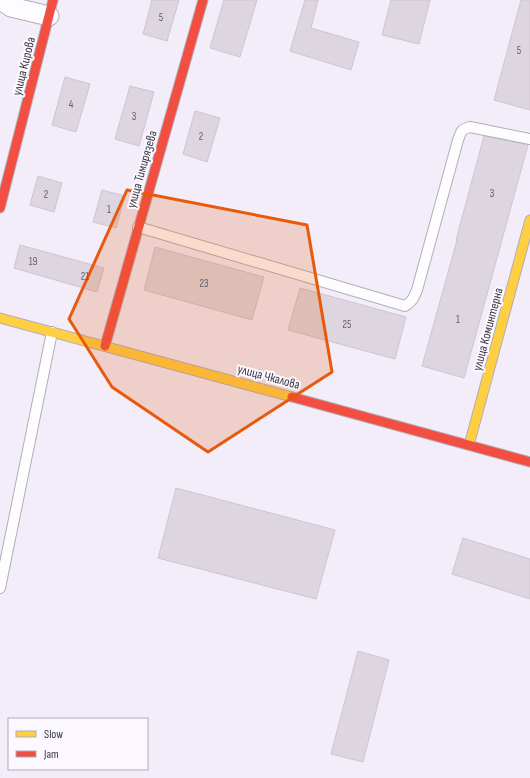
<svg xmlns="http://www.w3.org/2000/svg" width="530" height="778" font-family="'Sofia Sans Condensed',sans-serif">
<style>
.building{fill:#ddd6e0;stroke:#cdc5cf}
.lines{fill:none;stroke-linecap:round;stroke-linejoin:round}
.lane-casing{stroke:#b2aeb8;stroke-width:12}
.street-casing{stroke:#b2aeb8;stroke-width:21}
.slow-casing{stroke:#b2aeb8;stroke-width:11}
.jam-casing{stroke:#b2aeb8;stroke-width:11}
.lane{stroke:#fdfcfe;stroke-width:10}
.street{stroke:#fdfcfe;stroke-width:19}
.slow{stroke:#ffcf43;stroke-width:9}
.jam{stroke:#f24e42;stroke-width:9}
.marked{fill:#e8590c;fill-opacity:0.2;stroke:#e8590c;stroke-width:3;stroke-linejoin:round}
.labels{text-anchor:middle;stroke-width:4;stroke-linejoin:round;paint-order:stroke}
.number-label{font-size:11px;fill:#645f6a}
.street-label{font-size:13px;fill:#3c3742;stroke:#fbf9ff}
</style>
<rect width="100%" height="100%" fill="#f2edf9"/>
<g class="building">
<polygon points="152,0 179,0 167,41 143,34"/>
<polygon points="224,0 257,0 240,57 210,48"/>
<polygon points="305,0 318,0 311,28 359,42 351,70 290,51"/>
<polygon points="391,0 430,0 419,44 382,35"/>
<polygon points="521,0 530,0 530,110 494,100"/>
<polygon points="65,77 90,84 76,132 52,125"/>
<polygon points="130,86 154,92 139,146 115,139"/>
<polygon points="195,111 220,118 207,162 183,154"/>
<polygon points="484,136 528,145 464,378 422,366 457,240 456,240"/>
<polygon points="38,176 62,183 54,212 30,205"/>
<polygon points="102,190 125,196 116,228 93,222"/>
<polygon points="20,245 104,268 97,292 14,268"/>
<polygon points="155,247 264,277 252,320 144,290"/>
<polygon points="300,288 406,317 395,359 288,330"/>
<polygon points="176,488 335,530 316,599 158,558"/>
<polygon points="463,538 530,559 530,599 452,574"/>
<polygon points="358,651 389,660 363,762 331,754"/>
</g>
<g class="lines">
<defs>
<g id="lane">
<path d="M138,227l267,79c7,-4 9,-9 12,-16l41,-150c3,-8 3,-11 12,-13l60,12"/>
<polyline points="0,588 52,332"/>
</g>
<polyline id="street" points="1,0 11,7 49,16"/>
<g id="slow">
<polyline points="0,318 292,397"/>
<polyline points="469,445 530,220"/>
</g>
<g id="jam">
<polyline points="0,208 53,0"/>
<polyline points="105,346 203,0"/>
<polyline points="292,397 530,462"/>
</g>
</defs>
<use href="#lane" class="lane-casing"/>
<use href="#street" class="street-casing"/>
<use href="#slow" class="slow-casing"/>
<use href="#jam" class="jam-casing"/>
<use href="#lane" class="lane"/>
<use href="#street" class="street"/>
<use href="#slow" class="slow"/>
<use href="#jam" class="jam"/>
</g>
<path class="marked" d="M127,190l180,35 25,147 -124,80 -96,-65 -43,-68z"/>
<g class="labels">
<g class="number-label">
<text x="161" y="21">5</text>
<text x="519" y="54">5</text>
<text x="71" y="108">4</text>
<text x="134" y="120">3</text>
<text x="201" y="140">2</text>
<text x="492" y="197">3</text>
<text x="46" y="198">2</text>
<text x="109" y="213">1</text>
<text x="33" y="265">19</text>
<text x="85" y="280">21</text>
<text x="204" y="287">23</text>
<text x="458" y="323">1</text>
<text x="347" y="328">25</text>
</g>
<g class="street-label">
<text transform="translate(23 66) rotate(-76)" y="5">улица Кирова</text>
<text transform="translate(141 169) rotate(-74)" y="5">улица Тимирязева</text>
<text transform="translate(487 329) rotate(-75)" y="5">улица Коминтерна</text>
<text transform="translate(269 376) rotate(15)" y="5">улица Чкалова</text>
</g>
</g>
<rect x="8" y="718" width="140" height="52" fill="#fbf9ff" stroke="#afabb3"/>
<rect x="16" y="731" width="20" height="6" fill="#ffcf43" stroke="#afabb3"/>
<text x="44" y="738" font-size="12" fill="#3c3742">Slow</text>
<rect x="16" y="751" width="20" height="6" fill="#f24e42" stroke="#afabb3"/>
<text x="44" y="758" font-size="12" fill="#3c3742">Jam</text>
</svg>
